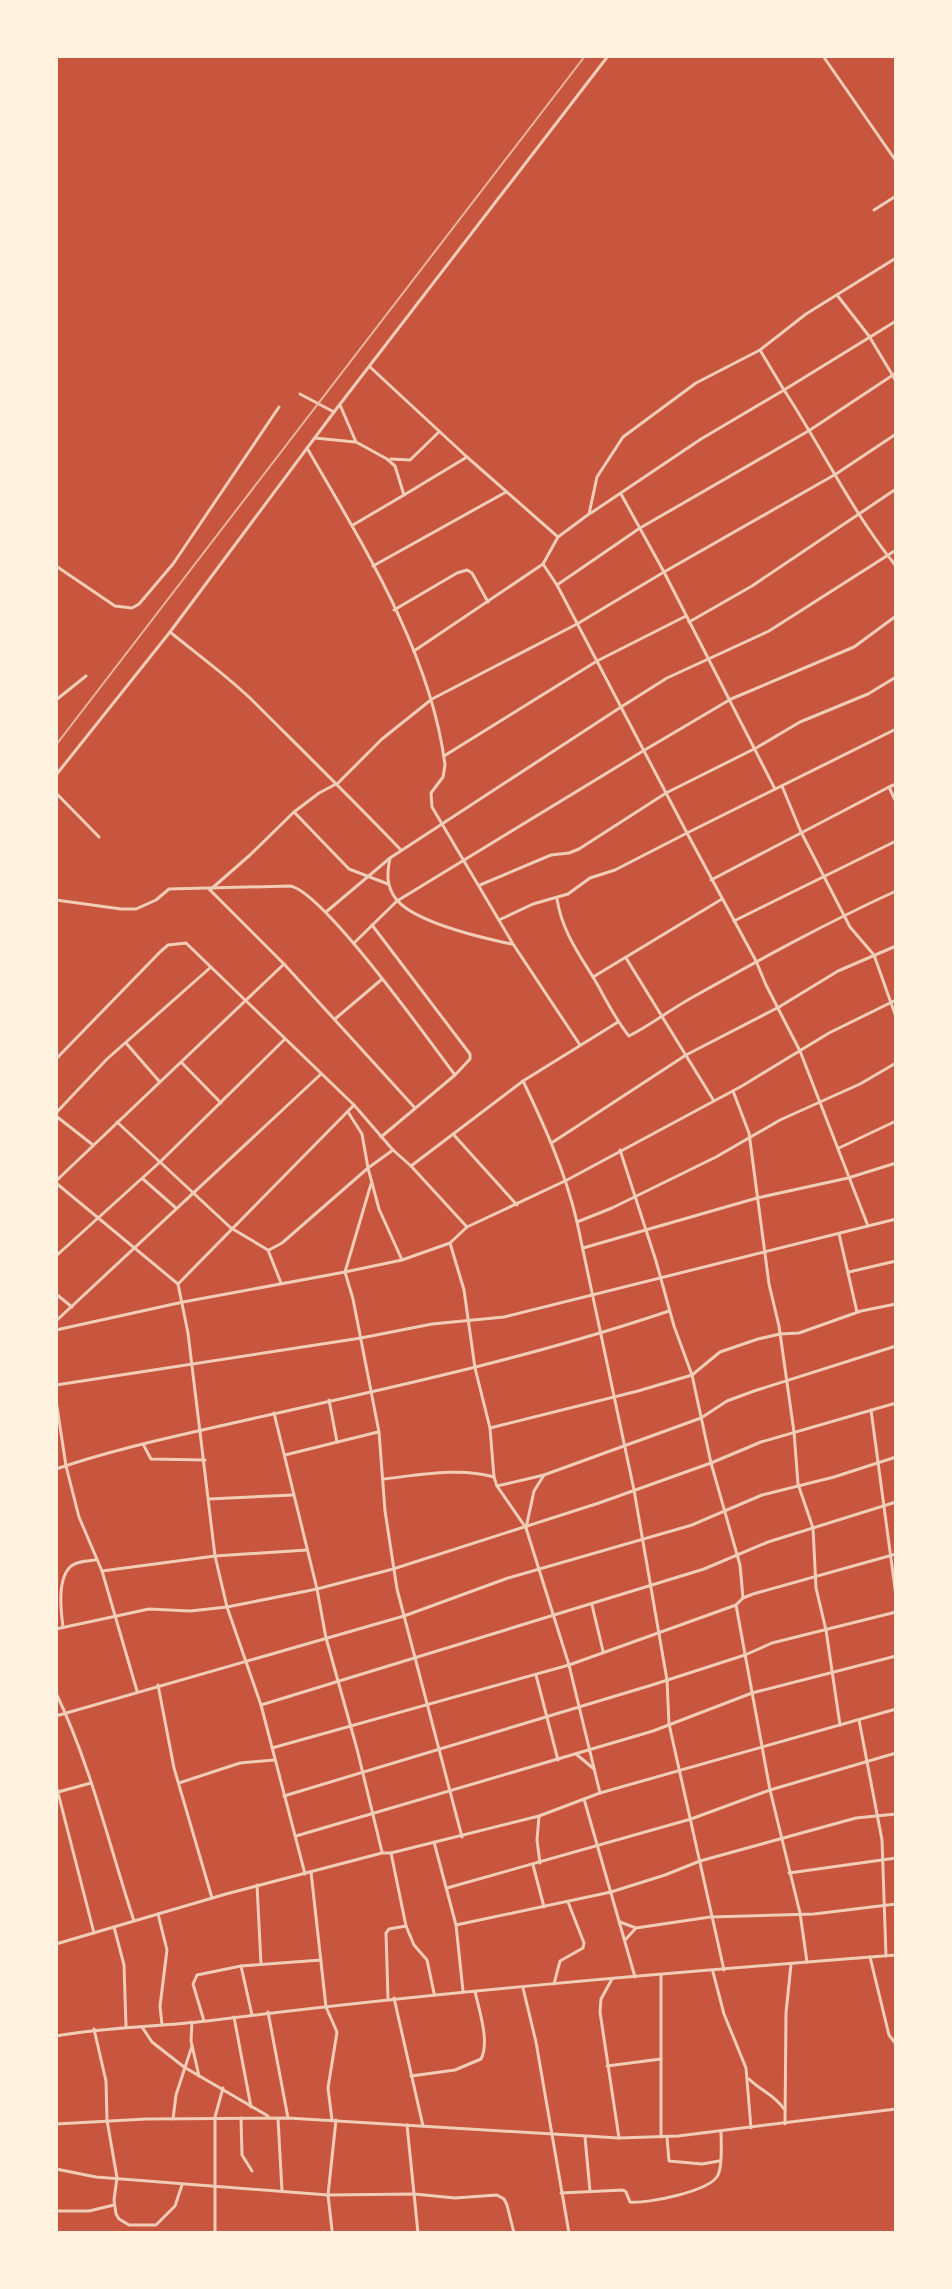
<svg xmlns="http://www.w3.org/2000/svg" width="952" height="2289" font-family="Arial,sans-serif">
<style>
.lines{fill:none;stroke-linecap:round;stroke-linejoin:round}
.minor{stroke:#f1ccb7;stroke-width:3}
.tertiary{stroke:#f1ccb7;stroke-width:3}
.rail{stroke:#e9b49f;stroke-width:2}
</style>
<rect width="100%" height="100%" fill="#c8553d"/>
<g class="lines">
<g class="minor">
<polyline points="823,56 896,161"/>
<polyline points="874,210 896,196"/>
<polyline points="837,295 869,336 896,381"/>
<path d="M896,321l-112,69c38,58 68,122 112,176"/>
<polyline points="370,367 467,457"/>
<polyline points="300,394 334,412"/>
<polyline points="340,405 356,442 387,459 395,466 404,495 353,525"/>
<polyline points="315,438 355,442"/>
<path d="M307,448c56,97 124,205 138,317l-2,12 -12,16 1,14 81,137 67,101"/>
<polyline points="391,459 410,460 439,432"/>
<polyline points="621,494 664,572 836,474 896,434"/>
<polyline points="404,495 467,457 558,537"/>
<polyline points="591,513 701,439 784,390 760,350"/>
<polyline points="543,564 557,585 687,833 896,729"/>
<polyline points="56,566 115,606 132,608 139,604 173,564 279,407"/>
<polyline points="373,566 506,492"/>
<polyline points="557,585 640,528 810,430 896,373"/>
<polyline points="394,610 457,573 467,570 472,573 488,602"/>
<polyline points="689,622 752,586 896,489"/>
<path d="M170,632c27,22 56,43 81,67 50,50 100,99 149,150"/>
<polyline points="414,651 543,564 558,537 589,514 597,477 623,437 696,383 760,350 806,314 896,258"/>
<polyline points="56,700 86,676"/>
<polyline points="444,756 597,661 686,616"/>
<polyline points="782,786 801,832 850,927 874,955 896,1017"/>
<polyline points="889,787 896,784"/>
<polyline points="56,793 99,837"/>
<polyline points="295,813 349,869 388,884"/>
<path d="M390,858c-3,15 -4,28 6,41 18,23 87,39 115,45"/>
<polyline points="711,880 889,787 896,802"/>
<polyline points="480,885 551,855 569,853 579,849 666,793 756,748 800,722 868,694 896,677"/>
<polyline points="210,890 250,855 294,812 319,793 338,783 382,739 432,699 577,624 664,572 775,789"/>
<polyline points="210,890 284,964 415,1108"/>
<path d="M557,899c5,31 20,52 36,78 12,20 21,41 36,59 22,-11 42,-27 64,-39 66,-37 133,-74 203,-106"/>
<path d="M56,900l65,9h15l20,-9 13,-11 121,-3c33,5 139,155 165,189l-74,62"/>
<polyline points="326,912 390,858 621,707 667,678 769,631 896,550"/>
<polyline points="499,920 533,904 568,894 590,878 615,870 687,833 756,961 766,985 800,1051 868,1226"/>
<polyline points="734,921 896,841"/>
<polyline points="372,925 470,1054 470,1059 456,1074"/>
<polyline points="354,943 397,901 643,751 731,699 854,647 896,616"/>
<polyline points="626,958 714,1101"/>
<polyline points="593,977 722,899"/>
<polyline points="335,1019 381,980"/>
<polyline points="126,1043 159,1081"/>
<polyline points="56,1059 160,952 168,945 186,943 354,1105 393,1150 411,1166 467,1227"/>
<polyline points="182,1063 221,1103"/>
<path d="M523,1081c22,46 42,90 54,141l57,268 33,190 2,44 55,246"/>
<polyline points="733,1091 749,1133 769,1284 779,1326 794,1432 798,1484 813,1528 816,1588 826,1630 840,1725"/>
<polyline points="348,1112 362,1134 368,1168 379,1209 402,1260"/>
<polyline points="56,1113 107,1059 211,967"/>
<polyline points="56,1116 93,1145"/>
<polyline points="117,1122 231,1228 268,1250 281,1283"/>
<polyline points="453,1134 517,1205"/>
<polyline points="553,1142 686,1055 779,1007 838,971 896,946"/>
<polyline points="839,1148 896,1121"/>
<polyline points="620,1150 656,1261 674,1326 692,1375 711,1463 740,1565 743,1598"/>
<polyline points="411,1166 523,1081 618,1022"/>
<polyline points="143,1179 176,1208"/>
<polyline points="56,1181 284,964"/>
<polyline points="56,1183 178,1284 188,1333 215,1556 227,1607 261,1705 305,1874"/>
<polyline points="371,1184 345,1272 353,1299 379,1432 385,1511 397,1589 462,1837"/>
<polyline points="577,1222 612,1208 716,1157 780,1120 860,1084 896,1063"/>
<polyline points="839,1234 857,1312"/>
<polyline points="450,1243 464,1290 475,1368 490,1428 494,1477"/>
<polyline points="583,1248 757,1198 848,1178 896,1163"/>
<polyline points="269,1250 282,1243 368,1168 393,1150"/>
<polyline points="56,1256 160,1162 285,1039"/>
<polyline points="849,1272 896,1261"/>
<polyline points="178,1284 354,1105"/>
<polyline points="56,1294 72,1307"/>
<polyline points="56,1321 321,1074"/>
<polyline points="56,1330 183,1302 345,1272 402,1260 450,1243 467,1227 567,1180 742,1086 829,1033 896,1000"/>
<polyline points="56,1385 361,1338 432,1324 504,1317 896,1219"/>
<polyline points="56,1400 66,1466 79,1517 102,1571 137,1691"/>
<polyline points="329,1400 337,1442"/>
<polyline points="871,1410 896,1596"/>
<polyline points="274,1413 317,1589 326,1638 357,1749 382,1852"/>
<polyline points="490,1428 638,1391 692,1375 720,1352 758,1339 780,1334 799,1333 861,1311 896,1304"/>
<polyline points="143,1444 151,1459 205,1460"/>
<polyline points="285,1455 378,1432"/>
<path d="M56,1469c58,-20 117,-32 177,-46 147,-33 294,-64 436,-112"/>
<polyline points="544,1475 534,1491 526,1528 569,1665 600,1793"/>
<path d="M384,1479c35,-4 76,-12 110,-2l3,9 29,42"/>
<polyline points="497,1486 544,1475 701,1418 727,1401 754,1391 896,1346"/>
<polyline points="209,1499 293,1495"/>
<polyline points="102,1571 215,1556 307,1550"/>
<polyline points="592,1605 603,1651"/>
<polyline points="736,1605 770,1790 800,1913 807,1962"/>
<path d="M63,1627c-2,-16 -6,-47 7,-60 6,-6 17,-6 25,-7"/>
<polyline points="56,1629 149,1609 190,1611 227,1607 317,1589 393,1569 599,1503 711,1463 761,1442 896,1403"/>
<polyline points="536,1675 558,1760"/>
<polyline points="158,1685 174,1768 212,1898"/>
<path d="M56,1693c35,73 53,152 78,228"/>
<polyline points="261,1705 704,1569 768,1542 896,1502"/>
<polyline points="56,1716 404,1616 508,1578 692,1525 762,1495 834,1477 896,1457"/>
<polyline points="859,1720 882,1840 886,1956"/>
<polyline points="272,1748 569,1665 736,1605 743,1598 753,1594 896,1554"/>
<polyline points="576,1754 594,1769"/>
<polyline points="179,1783 240,1763 274,1760"/>
<polyline points="56,1785 94,1933"/>
<polyline points="58,1792 91,1783"/>
<polyline points="284,1796 652,1685 745,1655 772,1643 896,1612"/>
<polyline points="584,1799 635,1977"/>
<polyline points="539,1816 537,1840 540,1863"/>
<polyline points="296,1836 653,1731 752,1693 896,1656"/>
<polyline points="434,1842 456,1925 463,1991"/>
<polyline points="391,1853 406,1926 414,1945 427,1960 434,1993"/>
<polyline points="533,1865 544,1907"/>
<polyline points="311,1872 326,2007 337,2032 328,2088 332,2120"/>
<polyline points="789,1873 896,1858"/>
<polyline points="257,1885 261,1964"/>
<polyline points="447,1888 691,1819 770,1790 896,1753"/>
<polyline points="158,1914 167,1950 160,2006 162,2025"/>
<polyline points="620,1922 636,1928 710,1917 814,1914 896,1904"/>
<polyline points="456,1925 611,1892 665,1875 700,1861 856,1818 896,1814"/>
<polyline points="114,1927 124,1965 126,2026"/>
<polyline points="625,1940 636,1928"/>
<polyline points="56,1944 226,1894 382,1853 391,1853 539,1816 600,1793 896,1709"/>
<polyline points="870,1957 889,2035 896,2044"/>
<polyline points="241,1966 252,2015"/>
<polyline points="713,1972 724,2014 746,2068 751,2128"/>
<polyline points="661,1975 661,2137"/>
<polyline points="612,1979 601,1999 600,2012 619,2138"/>
<polyline points="554,1984 560,1961 583,1948 584,1943 568,1902"/>
<polyline points="523,1988 536,2042 569,2233"/>
<polyline points="388,1998 386,1933 389,1929 406,1926"/>
<polyline points="394,1998 423,2126"/>
<polyline points="268,2012 288,2118"/>
<polyline points="234,2017 251,2107"/>
<polyline points="204,2021 193,1984 197,1975 241,1966 321,1960"/>
<polyline points="192,2022 191,2041 199,2076"/>
<polyline points="142,2027 152,2042 184,2067 268,2116"/>
<polyline points="94,2029 106,2081 107,2120 117,2178 114,2200 116,2214 119,2219 129,2225 156,2225 175,2206 182,2185"/>
<polyline points="607,2066 661,2059"/>
<path d="M411,2076l44,-6 26,-11c9,-18 -2,-48 -6,-68"/>
<path d="M749,2079c12,12 26,16 35,30"/>
<polyline points="241,2118 242,2155 252,2171"/>
<polyline points="173,2119 176,2095 192,2046"/>
<polyline points="278,2119 282,2191"/>
<polyline points="56,2124 146,2119 288,2118 619,2138 678,2136 896,2109"/>
<polyline points="785,2124 786,2013 791,1964"/>
<polyline points="407,2125 418,2233"/>
<polyline points="585,2137 590,2191"/>
<polyline points="667,2137 669,2161 702,2164 719,2161"/>
<polyline points="56,2169 96,2177 328,2195 414,2194 455,2198 497,2195 504,2199 507,2205 514,2233"/>
<path d="M561,2193l62,-3 3,2 4,10c17,2 81,-11 88,-27 5,-11 3,-31 3,-44"/>
<polyline points="56,2211 89,2211 114,2205"/>
<polyline points="332,2230 328,2195 336,2120"/>
<polyline points="215,2233 215,2117 223,2088"/>
</g>
<g class="tertiary">
<polyline points="56,775 170,632 334,412 608,56"/>
<path d="M56,2036c50,-9 100,-9 151,-15 229,-29 459,-48 689,-66"/>
</g>
<polyline class="rail" points="56,745 585,56"/>
</g>
<rect width="952" height="2289" fill="none" stroke="#fff3e0" stroke-width="116"/>
</svg>
